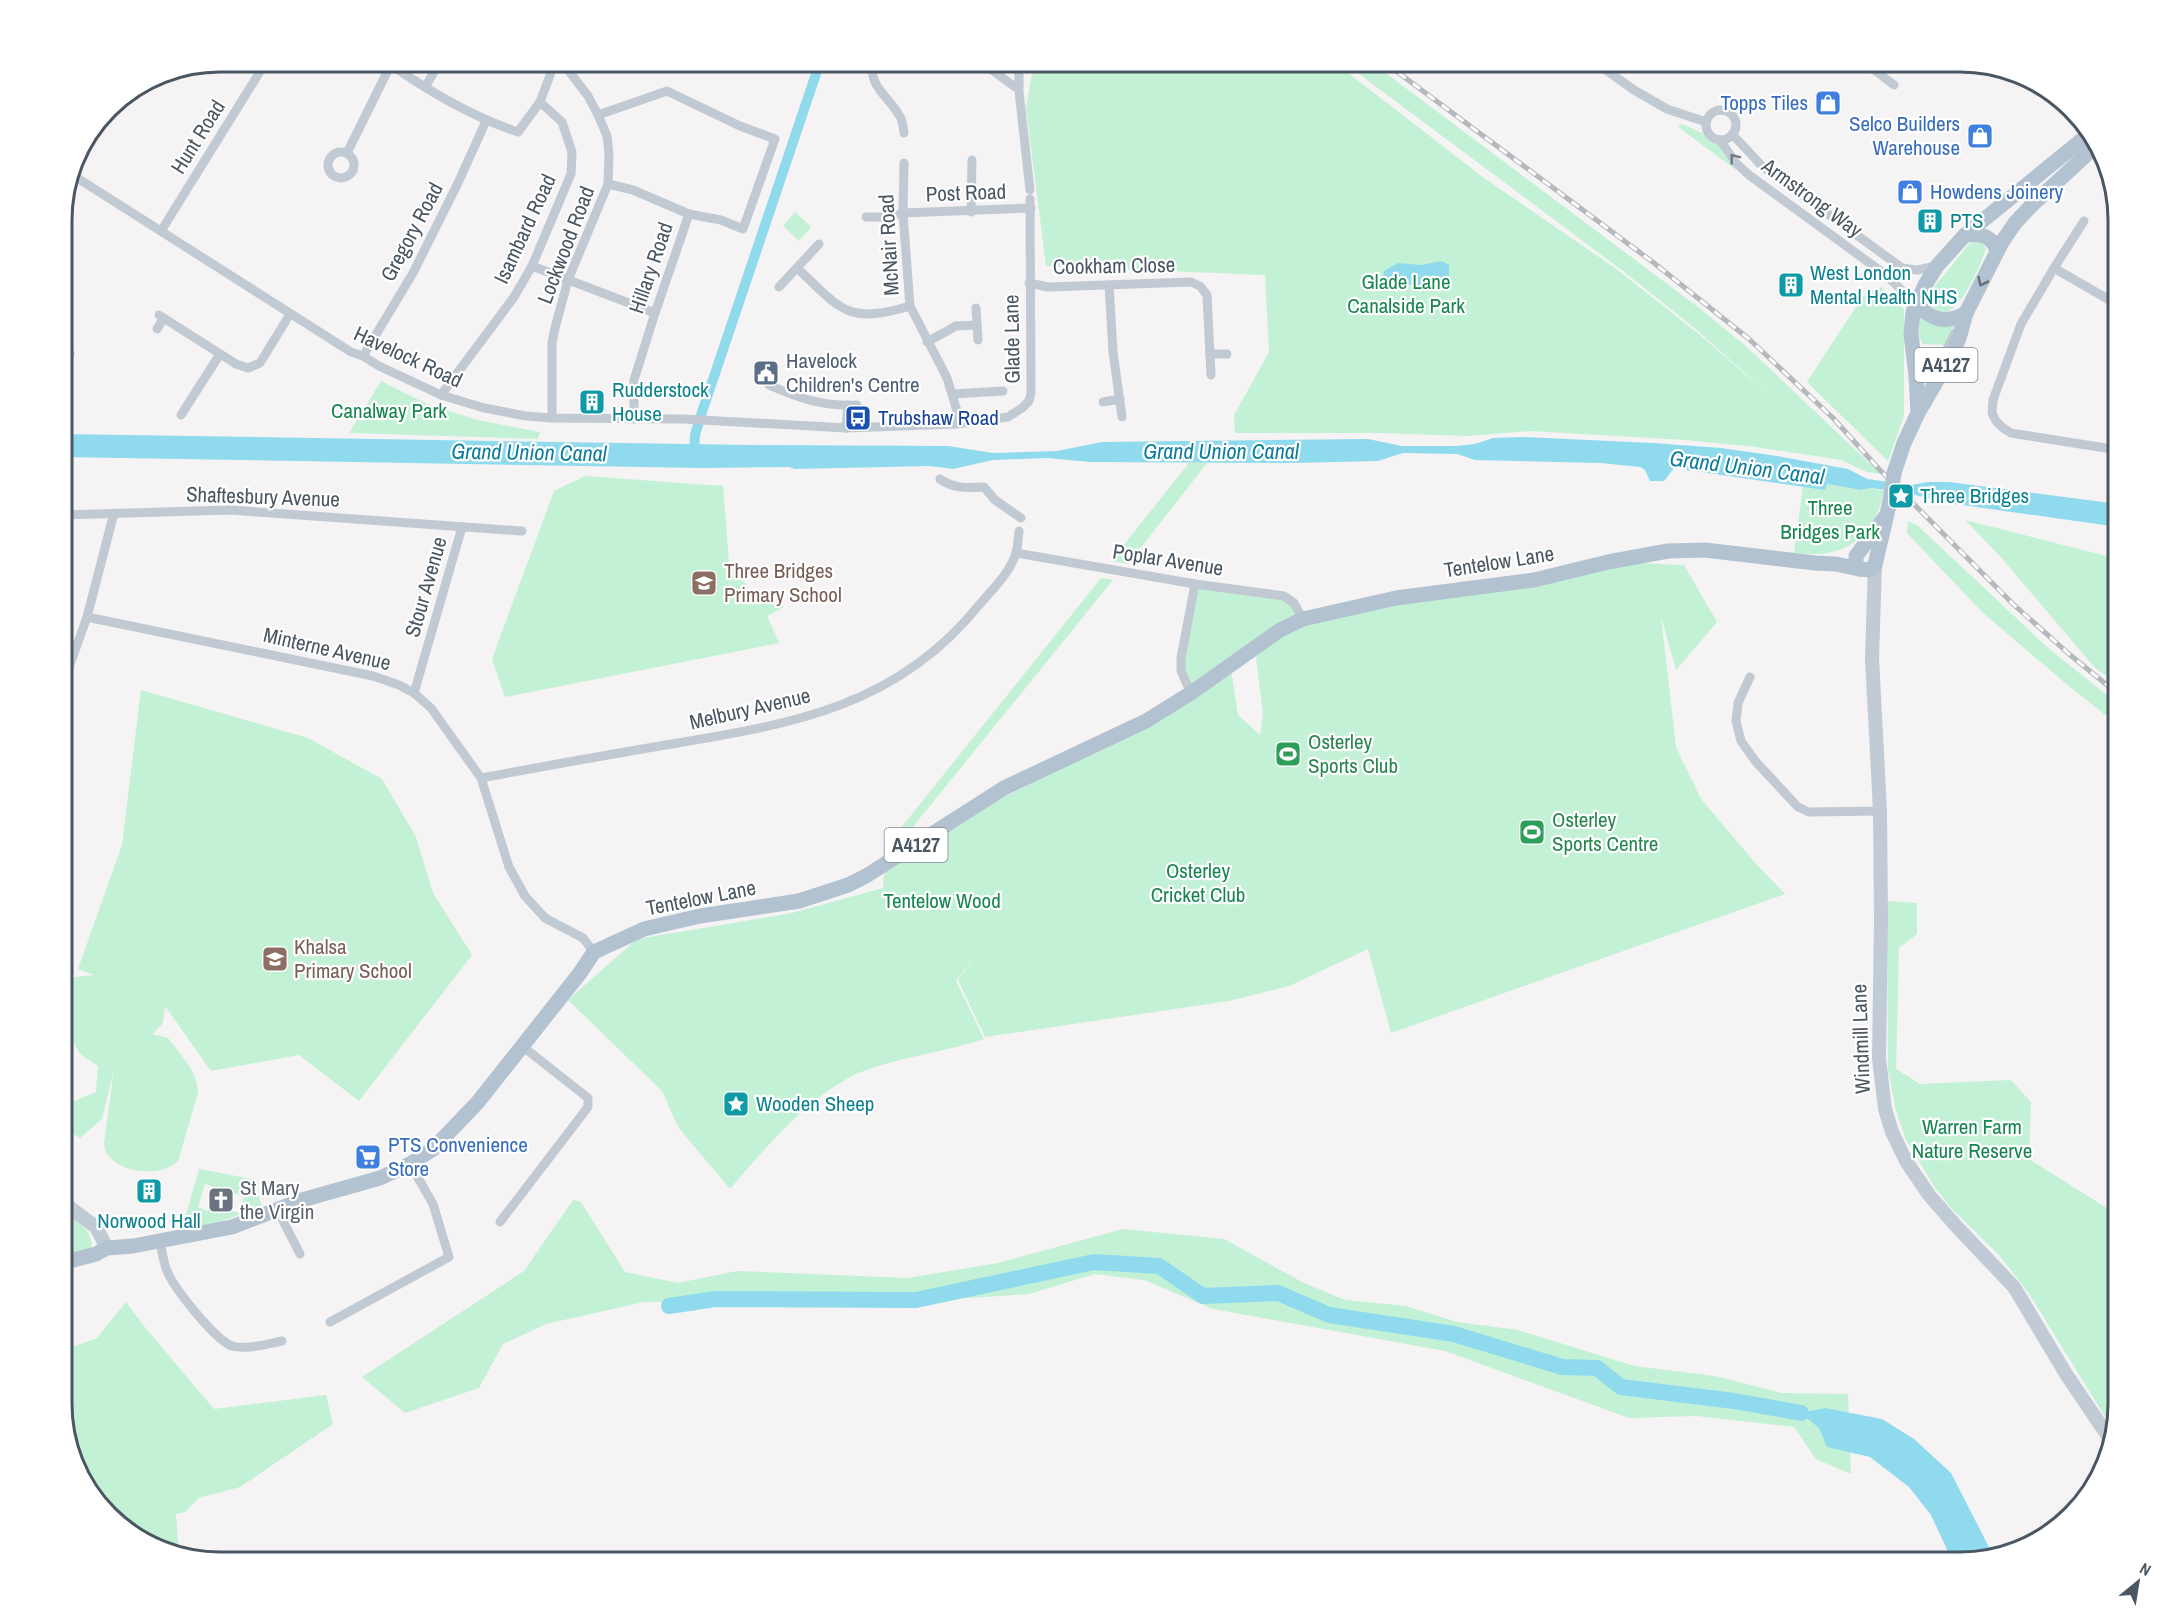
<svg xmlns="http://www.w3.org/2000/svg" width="2180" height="1624" font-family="'Archivo Narrow',sans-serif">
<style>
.green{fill:#c3f1d5;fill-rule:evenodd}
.water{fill:#90daee}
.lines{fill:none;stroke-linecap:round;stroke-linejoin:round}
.canal{stroke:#90daee;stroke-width:10}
.river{stroke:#90daee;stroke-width:16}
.street{stroke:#c1cad2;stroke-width:9}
.secondary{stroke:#c1cbd6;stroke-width:14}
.primary{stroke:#b3c2d1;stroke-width:15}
.rail-casing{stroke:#b5b8bd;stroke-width:5}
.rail{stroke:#fff;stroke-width:3;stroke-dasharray:9;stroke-linecap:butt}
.primary-bridge{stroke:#b3c2d1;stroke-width:15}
.oneway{stroke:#6e7983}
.oneway2{stroke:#64717d}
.labels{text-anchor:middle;stroke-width:4.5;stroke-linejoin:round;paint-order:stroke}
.shield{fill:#fff;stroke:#808990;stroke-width:1.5}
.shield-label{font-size:20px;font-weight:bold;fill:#4a5661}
.shop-label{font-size:21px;fill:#366cbe;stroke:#fff;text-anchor:end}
.street-label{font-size:21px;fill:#4a5661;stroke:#fff}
.culture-label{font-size:21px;fill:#0d838f;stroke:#fff;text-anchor:start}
.park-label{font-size:21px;fill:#17864f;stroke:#fff}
.service-label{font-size:21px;fill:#4e5e75;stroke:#fff;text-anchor:start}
.transit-label{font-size:21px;fill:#164399;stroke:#fff;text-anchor:start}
.education-label{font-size:21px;fill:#785e54;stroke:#fff;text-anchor:start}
.leisure-label{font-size:21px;fill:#27864d;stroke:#fff;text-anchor:start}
.worship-label{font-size:21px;fill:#5b616d;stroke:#fff;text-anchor:start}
.water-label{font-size:22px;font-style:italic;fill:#0c7c9b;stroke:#fff}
.rim{fill:none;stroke:#4a5661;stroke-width:3}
</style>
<rect width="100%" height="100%" fill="#f5f3f3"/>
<g class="green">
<polygon points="1034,62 1334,62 1484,178 1615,268 1705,339 1789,413 1697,330 1623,271 1343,62 1371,62 1702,310 1748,348 1881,474 1867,472 1841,460 1756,447 1685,440 1531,431 1466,436 1382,433 1235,433 1234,415 1269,352 1265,275 1046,266 1026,108"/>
<polygon points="1682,124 1715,139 1724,155 1736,170 1677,126"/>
<polygon points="795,212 811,227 799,241 783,226"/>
<path d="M1975,241l8,2 3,6c-6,18 -38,94 -57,50l2,-8 39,-48z"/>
<polygon points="1881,287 1904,309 1904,416 1888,461 1807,382 1863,296"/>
<polygon points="1920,316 1955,325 1945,345 1922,344 1922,340 1919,339"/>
<polygon points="1917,347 1941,349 1924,396"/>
<polygon points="381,381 425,403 477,420 540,432 538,439 349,433"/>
<polygon points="1189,463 1207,463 1128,564 1111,561"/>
<polygon points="585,476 723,486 729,561 751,592 750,596 784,607 767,616 779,643 505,697 492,659 554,491"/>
<path d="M1826,484l35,6 10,-2 13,3c-6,34 -28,61 -66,63 -8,1 -16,-1 -24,-1l9,-67 22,4z"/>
<polygon points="1965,520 2118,559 2118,684 2096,669 1999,555"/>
<polygon points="1908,521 1917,525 2048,648 2118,704 2118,725 2064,682 1982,612 1907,533"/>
<path d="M1637,563l47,2 33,57 -41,48 -15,-54 15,131 25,52 57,67 27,28 -394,139 -23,-84 -79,37 -60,15 -244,36 -27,-57 26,-35 -28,36 28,58c-37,12 -75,17 -112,29 -53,16 -107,80 -142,121l-52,-62 -16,-36 -94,-91 69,-61 155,-26 91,-25 2,-23 59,-38 208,-103 79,-54 7,45 22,20 3,-21 -7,-56 3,-11 25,-17 106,-25z"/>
<polygon points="1101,578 1113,580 899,844 890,849 888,844"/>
<polygon points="1195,584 1284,596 1303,619 1191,693 1181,658"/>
<path d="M141,690l167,48 74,41 34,58 17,56 39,62 -113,146 -60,-46 -88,16 -46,-65 -2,17 -11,11 16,4c12,16 30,34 30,55l-20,68c-18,19 -73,11 -74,-18l10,-73 -12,49 -22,19 -17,-11 9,-25 24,-10 2,-26 -19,-13 -13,-26 1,-49 27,-3 -16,-6 44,-124z"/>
<polygon points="1887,901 1917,903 1917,934 1899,948 1896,1069 1920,1084 2011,1080 2031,1102 2029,1159 2110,1210 2118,1210 2118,1404 2114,1431 2028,1292 1999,1255 1952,1209 1934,1186 1906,1140 1896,1111 1888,1070"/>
<path d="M199,1169l53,10 10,27 -47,18 -33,5zM205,1184l39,12 -5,17 -29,-8 -2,6 -10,-4z"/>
<polygon points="573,1200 581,1202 625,1272 678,1283 737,1271 907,1278 998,1263 1123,1229 1224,1239 1302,1282 1345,1300 1406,1306 1457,1322 1518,1330 1634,1366 1715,1376 1782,1393 1848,1394 1851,1474 1816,1459 1794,1427 1697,1416 1629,1418 1445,1351 1213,1309 1144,1280 1095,1274 1029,1294 955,1299 644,1302 546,1324 503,1344 479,1388 405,1413 362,1377 524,1271"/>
<path d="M62,1213c14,9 29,14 30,33l-4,5 -26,6z"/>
<polygon points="126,1302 143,1325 214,1409 326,1395 333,1424 240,1487 199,1498 185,1512 176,1514 179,1556 169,1554 123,1530 78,1474 62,1414 62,1351 97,1338"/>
</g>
<g class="water">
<path d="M1442,261l7,4v11l-15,16c-8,-1 -12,-4 -20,-6 -10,-4 -20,1 -30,-5l-1,-5 1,-5 14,-8 23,2z"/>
<polygon points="62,434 750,445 948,446 993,453 1057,451 1102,442 1368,439 1402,446 1457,446 1475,444 1493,438 1523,437 1653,443 1721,448 1777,456 1848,469 1867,479 1912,485 1928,482 1949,482 2118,504 2118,527 1941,502 1908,493 1871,488 1861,490 1827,484 1825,490 1674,468 1664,481 1650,481 1645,470 1640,467 1601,463 1475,460 1457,454 1403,453 1378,461 1292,463 1091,462 1047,458 993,460 953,469 930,466 794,469 790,467 702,468 62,457"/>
<polygon points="1825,1408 1882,1419 1914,1439 1951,1473 1993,1555 1960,1562 1951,1558 1931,1515 1909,1487 1870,1457 1827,1447 1819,1428 1801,1413"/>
</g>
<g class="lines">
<polyline class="canal" points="694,455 695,435 701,415 820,62"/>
<polyline class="river" points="669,1306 715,1299 916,1300 1094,1262 1159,1266 1203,1296 1278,1293 1329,1315 1454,1334 1562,1367 1597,1368 1621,1387 1734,1401 1801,1413"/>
<g class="street">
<path d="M387,62c41,29 83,54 131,70l22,-30 15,-40"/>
<path d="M873,62c-5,24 15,34 26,53 4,5 4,12 5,18"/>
<polyline points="971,62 992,70 1015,87 1019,87"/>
<polyline points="1595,62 1634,90 1667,109 1706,122"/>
<polyline points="1864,62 1894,85"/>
<polyline points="1019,67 1019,91 1030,190"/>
<polyline points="425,87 440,62"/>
<circle cx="1721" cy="125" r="15"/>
<polyline points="598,115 667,91 740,126 775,139 743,229 721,220 689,214"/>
<polyline points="1732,134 1762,166 1902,268 1917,270 1937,266"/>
<polyline points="1720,140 1735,162 1749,175 1886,275 1916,304"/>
<circle cx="341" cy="165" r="13"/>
<polyline points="347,153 391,64"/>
<polyline points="904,163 903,213 910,306 947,378 957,411 957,424"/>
<polyline points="71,174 351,352 363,356 379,366 441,395 484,408 526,416 552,418 683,419 846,428 957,424 1008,417 1022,408 1029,401 1031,393 1030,199"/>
<polyline points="608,184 633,190 689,214 655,313 634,380 634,419"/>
<polyline points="971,212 972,160"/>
<polyline points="866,217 889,217 903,213 1031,208"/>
<polyline points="161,231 266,62"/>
<polyline points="532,266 655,313"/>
<path d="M797,268c44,41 49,57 113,38"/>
<polyline points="2054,268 2084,221"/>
<polyline points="1029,283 1048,287 1191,282 1200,286 1207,295 1211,375"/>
<polyline points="1109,285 1113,352 1122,417"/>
<polyline points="779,287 819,244"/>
<polyline points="2118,305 2054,268 2021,324 1993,400 1992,413 1996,421 2003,428 2011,433 2118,450"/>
<polyline points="976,308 978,340"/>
<polyline points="159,315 236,364 248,368 260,363 290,314"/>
<polyline points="157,329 164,318"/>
<polyline points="927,342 956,326 977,325"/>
<polyline points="62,349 70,354"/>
<polyline points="1210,354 1227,354"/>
<polyline points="363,356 413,273 458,183 486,121"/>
<polyline points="1941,361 1955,333"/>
<path d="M769,385c29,13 56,22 88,20"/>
<polyline points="953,394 1003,391"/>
<polyline points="441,395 514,297 532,266 571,174 572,152 562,122 540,102"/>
<polyline points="1103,402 1120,399"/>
<polyline points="181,415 220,354"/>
<polyline points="552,418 552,343 555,328 568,280 608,184 609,155 607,136 598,115 588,96 562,62"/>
<polyline points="846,428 848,405"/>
<path d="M940,479c14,10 28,9 44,8l11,13 26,18"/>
<polyline points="62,515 230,510 522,531"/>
<polyline points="1016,553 1195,584 1284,596 1294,603 1303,619"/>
<polyline points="87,617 373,676 399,685 414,693 431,708 481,778 509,867 525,896 545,918 583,938 594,952"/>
<polyline points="1750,677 1738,703 1736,721 1741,741 1756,762 1798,807 1809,812 1880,811"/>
<polyline points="62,687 87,617 114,513"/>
<polyline points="414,693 462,527"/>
<polyline points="1191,693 1181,671 1181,658 1195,584"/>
<path d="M481,778c60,-11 119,-22 179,-32 125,-21 235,-36 319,-141 13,-15 31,-32 37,-52 2,-6 2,-15 3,-22"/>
<polyline points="277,1209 300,1254"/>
<polyline points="500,1222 588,1107 588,1098 522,1046"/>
<path d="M160,1241c2,10 3,22 8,32 7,16 47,67 64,73 15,4 35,-2 50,-5"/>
<polyline points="330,1322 449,1257 433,1204 410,1164"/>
</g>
<g class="secondary">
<polyline points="1875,565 1872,658 1880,811 1881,920 1879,1058 1885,1109 1892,1132 1906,1161 1929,1195 1957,1227 2014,1287 2066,1374 2112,1442"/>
<polyline points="62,1202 96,1227 107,1248"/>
</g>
<g class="primary">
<path d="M1965,235c15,-2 27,0 32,16"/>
<path d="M1916,304c17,16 28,21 50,9"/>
<polyline points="1918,413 1916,376 1911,334 1913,312 1925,285 1937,266 1965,235 2089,134"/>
<polyline points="1894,473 1904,443 1918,413 1954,351 1960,335 1966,313 2002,242 2015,223 2032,205 2098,144"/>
<polyline points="1885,517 1856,556 1856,564 1860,569 1870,570 1875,565 1890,501"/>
<polyline points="62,1263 96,1254 107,1248 133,1246 232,1227 302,1200 380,1178 410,1164 433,1149 478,1102 580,973 594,952 644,929 700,916 799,901 848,885 866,876 1004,788 1146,721 1191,693 1280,630 1303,619 1396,598 1534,580 1608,562 1668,551 1705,550 1815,563 1836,564 1859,569"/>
</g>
<defs>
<polyline id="rail" points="1384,62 1654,263 1749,339 1833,418 1879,469 2013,604 2069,654 2118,694"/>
</defs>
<use href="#rail" class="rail-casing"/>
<use href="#rail" class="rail"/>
<polyline class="primary-bridge" points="1890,501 1894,473"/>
</g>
<defs><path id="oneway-chevron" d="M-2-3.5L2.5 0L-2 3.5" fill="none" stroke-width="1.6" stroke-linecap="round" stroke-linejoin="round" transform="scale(1.5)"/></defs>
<use class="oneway" href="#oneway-chevron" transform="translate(1734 158) rotate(-128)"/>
<use class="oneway2" href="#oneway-chevron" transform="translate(1982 282) rotate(116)"/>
<defs>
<symbol id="shop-square" viewBox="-11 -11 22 22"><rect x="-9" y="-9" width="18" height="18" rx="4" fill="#3f7fe0" stroke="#fff"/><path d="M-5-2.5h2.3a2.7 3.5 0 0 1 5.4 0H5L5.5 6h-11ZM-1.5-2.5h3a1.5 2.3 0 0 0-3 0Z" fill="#fff"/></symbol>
<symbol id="building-square" viewBox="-11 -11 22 22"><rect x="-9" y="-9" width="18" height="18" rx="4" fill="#0f9aa8" stroke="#fff"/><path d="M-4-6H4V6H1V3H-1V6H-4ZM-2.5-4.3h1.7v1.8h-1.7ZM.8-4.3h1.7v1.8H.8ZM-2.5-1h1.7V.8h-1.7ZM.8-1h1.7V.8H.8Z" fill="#fff"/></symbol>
<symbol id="civic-square" viewBox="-11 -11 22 22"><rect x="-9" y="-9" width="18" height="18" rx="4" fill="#5c6f8a" stroke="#fff"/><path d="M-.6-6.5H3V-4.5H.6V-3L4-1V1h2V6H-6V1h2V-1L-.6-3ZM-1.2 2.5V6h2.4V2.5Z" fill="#fff"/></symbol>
<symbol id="bus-square" viewBox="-11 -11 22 22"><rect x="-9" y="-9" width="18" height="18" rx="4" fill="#1a4fb4" stroke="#fff"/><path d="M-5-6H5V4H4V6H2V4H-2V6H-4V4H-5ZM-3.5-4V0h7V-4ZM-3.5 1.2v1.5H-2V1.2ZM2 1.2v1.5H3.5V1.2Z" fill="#fff"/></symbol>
<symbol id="sight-square" viewBox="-11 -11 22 22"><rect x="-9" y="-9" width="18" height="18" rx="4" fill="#0f9aa8" stroke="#fff"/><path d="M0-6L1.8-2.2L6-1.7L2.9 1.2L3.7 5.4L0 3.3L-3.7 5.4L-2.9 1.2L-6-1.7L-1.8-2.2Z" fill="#fff"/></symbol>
<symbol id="school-square" viewBox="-11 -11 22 22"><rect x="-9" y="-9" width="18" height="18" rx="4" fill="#8d6e63" stroke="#fff"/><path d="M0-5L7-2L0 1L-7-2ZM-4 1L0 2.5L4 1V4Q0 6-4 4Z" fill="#fff"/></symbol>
<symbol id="stadium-square" viewBox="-11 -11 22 22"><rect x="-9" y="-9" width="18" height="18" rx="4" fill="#2e9e5b" stroke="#fff"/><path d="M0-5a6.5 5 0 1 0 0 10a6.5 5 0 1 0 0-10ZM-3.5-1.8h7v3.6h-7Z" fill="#fff"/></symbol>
<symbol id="supermarket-square" viewBox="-11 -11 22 22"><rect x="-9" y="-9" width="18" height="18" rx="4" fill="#3f7fe0" stroke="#fff"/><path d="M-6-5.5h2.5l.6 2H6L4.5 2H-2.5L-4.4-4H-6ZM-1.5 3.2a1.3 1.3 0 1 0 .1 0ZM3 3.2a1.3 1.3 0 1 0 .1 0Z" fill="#fff"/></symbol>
<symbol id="church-square" viewBox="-11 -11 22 22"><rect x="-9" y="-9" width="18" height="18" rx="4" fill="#6b7280" stroke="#fff"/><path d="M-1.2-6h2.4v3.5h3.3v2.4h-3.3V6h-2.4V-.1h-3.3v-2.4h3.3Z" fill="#fff"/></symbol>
</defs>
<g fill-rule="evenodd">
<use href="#shop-square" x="1813" y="88" width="30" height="30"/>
<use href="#shop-square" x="1965" y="121" width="30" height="30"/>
<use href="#shop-square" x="1895" y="177" width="30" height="30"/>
<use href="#building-square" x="1915" y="206" width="30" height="30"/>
<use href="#building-square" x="1776" y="270" width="30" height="30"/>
<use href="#civic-square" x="751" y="358" width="30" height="30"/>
<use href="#building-square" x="577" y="387" width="30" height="30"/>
<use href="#bus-square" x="843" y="403" width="30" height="30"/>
<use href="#sight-square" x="1886" y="481" width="30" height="30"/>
<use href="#school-square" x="689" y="568" width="30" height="30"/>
<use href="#stadium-square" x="1273" y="739" width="30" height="30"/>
<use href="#stadium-square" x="1517" y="817" width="30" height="30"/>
<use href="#school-square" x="260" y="944" width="30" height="30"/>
<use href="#sight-square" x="721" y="1089" width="30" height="30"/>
<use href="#supermarket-square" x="353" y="1142" width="30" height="30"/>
<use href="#building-square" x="134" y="1176" width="30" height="30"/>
<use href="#church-square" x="206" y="1185" width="30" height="30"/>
</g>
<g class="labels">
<g class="shield">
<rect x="1914.5" y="348" width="63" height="34" rx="4.5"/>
<rect x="884.5" y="828" width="63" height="34" rx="4.5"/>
</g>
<g class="shield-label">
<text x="1946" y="372">A4127</text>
<text x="916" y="852">A4127</text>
</g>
<g class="shop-label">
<text x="1808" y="110">Topps Tiles</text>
<text x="1960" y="131">Selco Builders<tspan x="1960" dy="24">Warehouse</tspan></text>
<text x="1930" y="199" text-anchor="start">Howdens Joinery</text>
<text x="388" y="1152" text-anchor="start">PTS Convenience<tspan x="388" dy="24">Store</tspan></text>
</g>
<g class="street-label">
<text transform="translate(198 137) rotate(-58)" y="7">Hunt Road</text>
<text transform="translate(966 193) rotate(-2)" y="7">Post Road</text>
<text transform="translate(1812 198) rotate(36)" y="7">Armstrong Way</text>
<text transform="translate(525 229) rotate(-65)" y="7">Isambard Road</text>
<text transform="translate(412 232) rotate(-62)" y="7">Gregory Road</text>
<text transform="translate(566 245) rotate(-69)" y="7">Lockwood Road</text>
<text transform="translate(889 245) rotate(-93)" y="7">McNair Road</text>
<text transform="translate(1114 266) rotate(-1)" y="7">Cookham Close</text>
<text transform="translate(651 268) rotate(-71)" y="7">Hillary Road</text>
<text transform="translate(1012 339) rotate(-91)" y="7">Glade Lane</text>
<text transform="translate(408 357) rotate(25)" y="7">Havelock Road</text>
<text transform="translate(263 497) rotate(2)" y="7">Shaftesbury Avenue</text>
<text transform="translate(1168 560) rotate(9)" y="7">Poplar Avenue</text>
<text transform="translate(1499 562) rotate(-9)" y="7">Tentelow Lane</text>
<text transform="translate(426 587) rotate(-74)" y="7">Stour Avenue</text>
<text transform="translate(327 649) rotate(13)" y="7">Minterne Avenue</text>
<text transform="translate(750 709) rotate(-13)" y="7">Melbury Avenue</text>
<text transform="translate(701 898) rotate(-11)" y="7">Tentelow Lane</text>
<text transform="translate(1861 1039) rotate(-92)" y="7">Windmill Lane</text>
</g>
<g class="culture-label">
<text x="1950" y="228">PTS</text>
<text x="1810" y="280">West London<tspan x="1810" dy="24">Mental Health NHS</tspan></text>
<text x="612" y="397">Rudderstock<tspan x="612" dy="24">House</tspan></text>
<text x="1920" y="503">Three Bridges</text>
<text x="756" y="1111">Wooden Sheep</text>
<text x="149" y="1228" text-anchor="middle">Norwood Hall</text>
</g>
<g class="park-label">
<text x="1406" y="289">Glade Lane<tspan x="1406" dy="24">Canalside Park</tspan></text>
<text x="389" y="418">Canalway Park</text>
<text x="1830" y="515">Three<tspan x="1830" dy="24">Bridges Park</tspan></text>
<text x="1198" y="878">Osterley<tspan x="1198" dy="24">Cricket Club</tspan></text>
<text x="942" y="908">Tentelow Wood</text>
<text x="1972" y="1134">Warren Farm<tspan x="1972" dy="24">Nature Reserve</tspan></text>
</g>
<g class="service-label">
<text x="786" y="368">Havelock<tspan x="786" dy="24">Children's Centre</tspan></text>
</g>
<g class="transit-label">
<text x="878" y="425">Trubshaw Road</text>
</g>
<g class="education-label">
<text x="724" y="578">Three Bridges<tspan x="724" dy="24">Primary School</tspan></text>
<text x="294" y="954">Khalsa<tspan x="294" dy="24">Primary School</tspan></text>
</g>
<g class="leisure-label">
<text x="1308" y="749">Osterley<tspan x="1308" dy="24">Sports Club</tspan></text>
<text x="1552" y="827">Osterley<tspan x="1552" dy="24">Sports Centre</tspan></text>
</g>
<g class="worship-label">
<text x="240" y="1195">St Mary<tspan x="240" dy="24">the Virgin</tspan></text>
</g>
<g class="water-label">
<text x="1221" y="459">Grand Union Canal</text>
<text transform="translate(529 452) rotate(1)" y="8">Grand Union Canal</text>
<text transform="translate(1747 467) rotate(7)" y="8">Grand Union Canal</text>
</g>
</g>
<path d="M0 0H2180V1624H0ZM220 72H1960A148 148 0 0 1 2108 220V1404A148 148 0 0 1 1960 1552H220A148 148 0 0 1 72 1404V220A148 148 0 0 1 220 72Z" fill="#fff" fill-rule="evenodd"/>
<path class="rim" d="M220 72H1960A148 148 0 0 1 2108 220V1404A148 148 0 0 1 1960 1552H220A148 148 0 0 1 72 1404V220A148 148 0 0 1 220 72Z"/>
<g transform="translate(2138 1582) rotate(30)" stroke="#ffffff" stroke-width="4.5" paint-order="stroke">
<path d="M0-4.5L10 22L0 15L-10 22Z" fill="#4a5661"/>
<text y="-9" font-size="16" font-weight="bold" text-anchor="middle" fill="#4a5661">N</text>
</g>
</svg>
